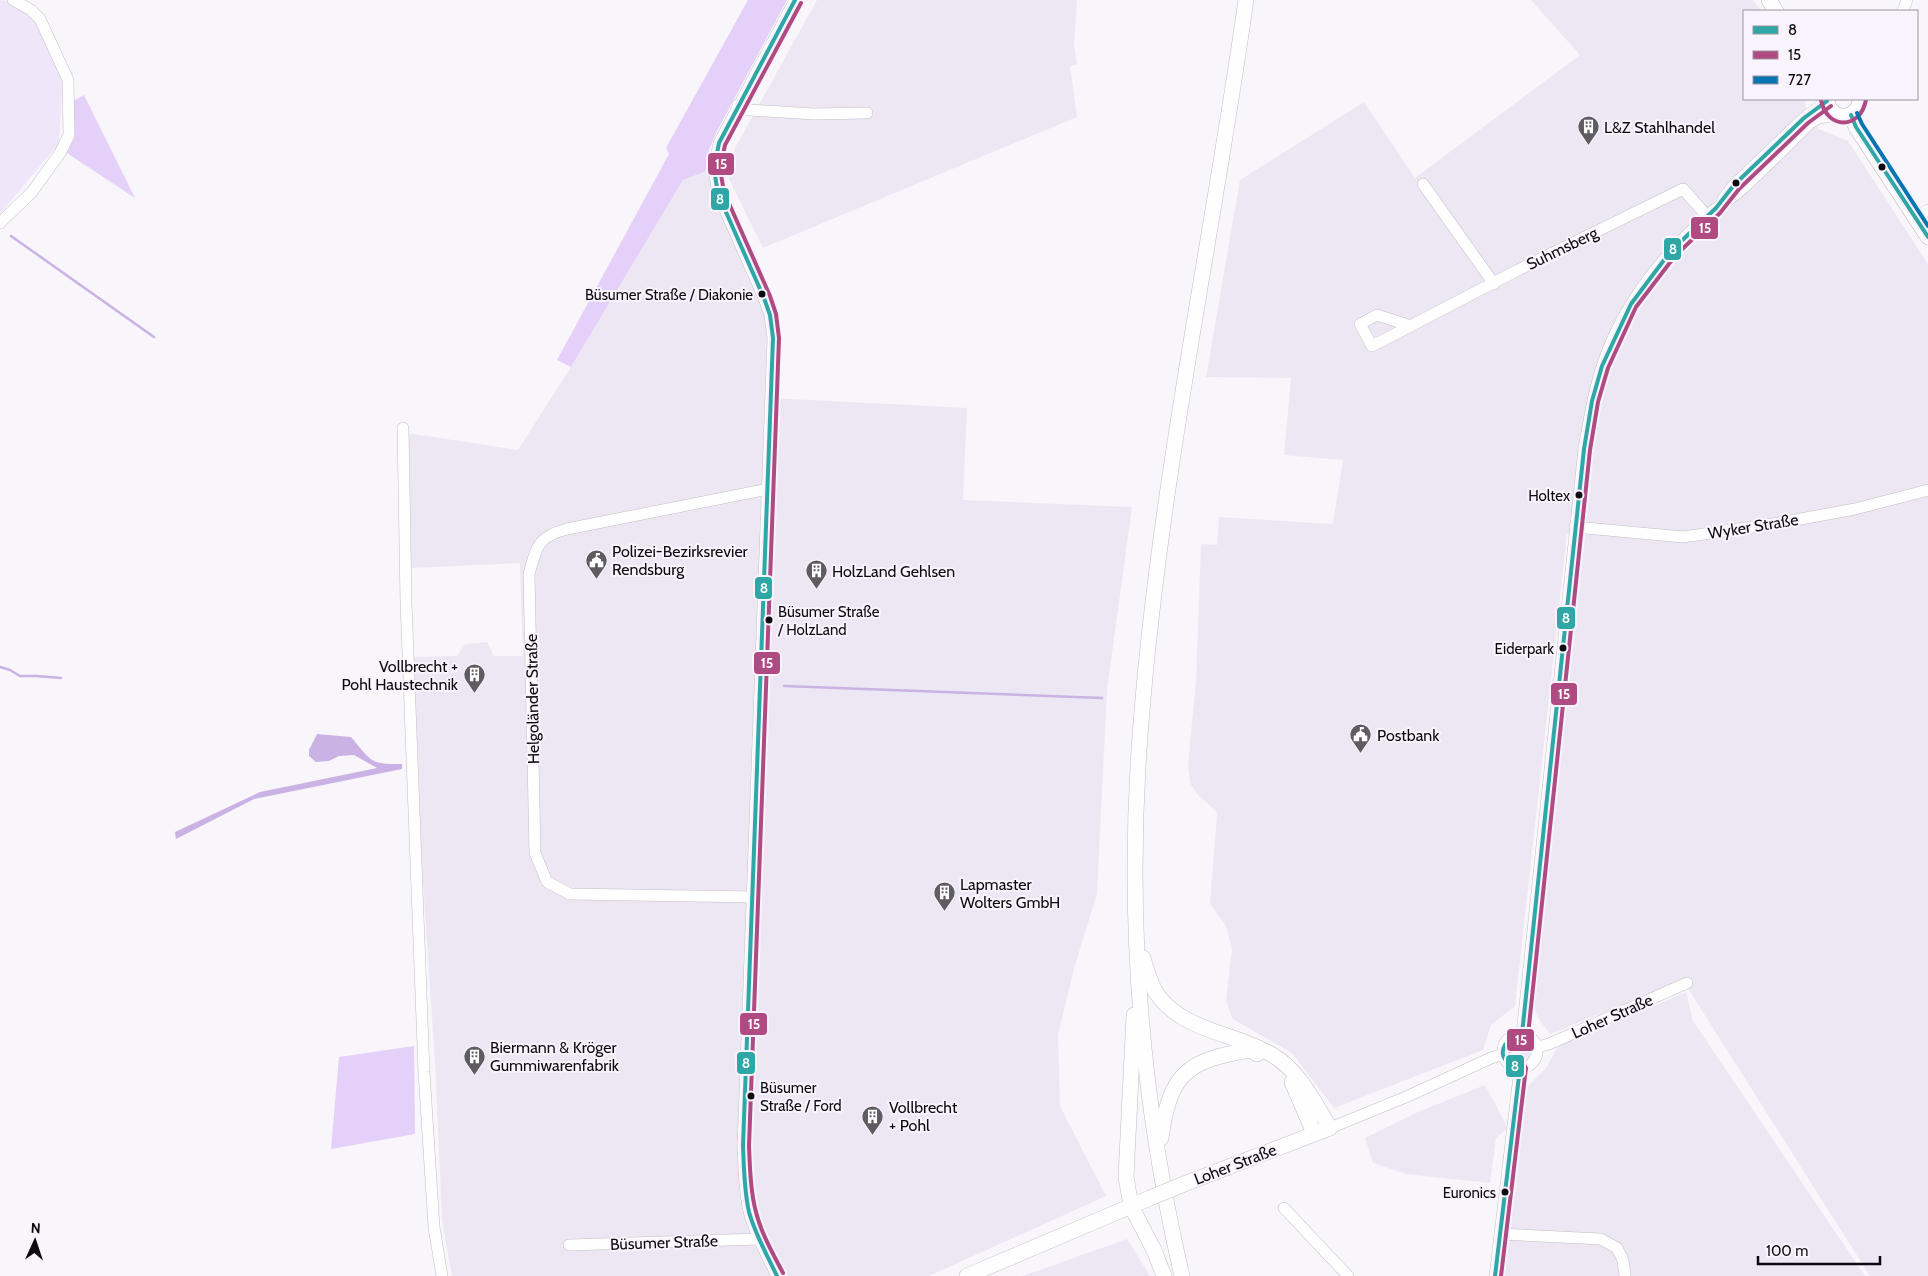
<svg xmlns="http://www.w3.org/2000/svg" width="1928" height="1276" font-family="Cabin,sans-serif">
<style>
.built{fill:#ede7f4}
.green{fill:#efe6fa}
.forest{fill:#e4d0f9}
.water{fill:#cab2e4}
.lines{fill:none;stroke-linecap:round;stroke-linejoin:round}
.stream{stroke:#cab2e4;stroke-width:2.5}
.minor-casing{stroke:#c1bfc3;stroke-width:12}
.major-casing{stroke:#c1bfc3;stroke-width:16}
.minor{stroke:#fefefe;stroke-width:11}
.major{stroke:#fefefe;stroke-width:15}
.major-bridge-casing{stroke:#c1bfc3;stroke-width:16;stroke-linecap:butt}
.major-bridge{stroke:#fefefe;stroke-width:15}
.bus-1-casing{stroke:#f8f3fd;stroke-width:8}
.bus-2-casing{stroke:#f8f3fd;stroke-width:8}
.bus-3-casing{stroke:#f8f3fd;stroke-width:8}
.bus-1{stroke:#2fa7a7;stroke-width:4}
.bus-2{stroke:#af4b82;stroke-width:4}
.bus-3{stroke:#0775b2;stroke-width:4}
.bus-dot{fill:#0c0a0e;stroke:#f8f3fd;stroke-width:2}
.labels{text-anchor:middle;stroke-width:4;stroke-linejoin:round;paint-order:stroke}
.bus-label{font-size:15px;fill:#0c0a0e;stroke:#f8f3fd;text-anchor:end}
.poi-label{font-size:16px;fill:#0c0a0e;stroke:#f8f3fd;text-anchor:start}
.street-label{font-size:16px;fill:#0c0a0e;stroke:#f8f3fd}
.line-badge{stroke:#f8f3fd;stroke-width:2}
.badge-label{font-size:14px;text-anchor:middle;font-weight:bold;fill:#fff}
</style>
<rect width="100%" height="100%" fill="#f8f5fb"/>
<g class="built">
<polygon points="817,0 1077,0 1074,45 1077,64 1070,66 1077,117 763,248 729,179 735,148"/>
<polygon points="1531,0 1753,0 1761,11 1744,11 1744,99 1806,99 1805,105 1819,129 1848,141 1928,264 1928,1276 1870,1276 1687,987 1686,980 1550,1034 1538,1018 1534,1007 1585,536 1567,534 1515,1006 1491,1025 1483,1050 1334,1108 1292,1053 1233,1019 1226,1001 1232,949 1226,926 1210,904 1217,814 1215,810 1197,794 1190,783 1188,765 1196,681 1201,544 1217,545 1219,517 1333,524 1343,460 1284,455 1291,378 1206,377 1240,180 1364,102 1415,178 1580,55"/>
<polygon points="714,169 770,315 771,398 967,408 963,500 1132,507 1107,690 1097,894 1075,965 1058,1034 1060,1106 1106,1196 929,1276 452,1276 442,1220 435,1062 421,853 414,657 457,656 465,644 487,642 494,656 523,656 520,563 411,568 407,433 518,450 571,367 683,180"/>
<polygon points="1686,992 1693,1021 1865,1276 1501,1276 1517,1136 1525,1089 1546,1068 1557,1048 1576,1035 1633,1011 1635,1014"/>
<polygon points="1485,1085 1508,1128 1496,1138 1490,1183 1406,1174 1373,1163 1365,1138 1418,1112"/>
<polygon points="1127,1239 1150,1276 1023,1276"/>
</g>
<g class="green">
<polygon points="0,0 10,1 30,11 63,74 59,143 0,214"/>
<circle cx="1520" cy="1051" r="11"/>
</g>
<g class="forest">
<polygon points="748,0 787,0 716,133 709,150 707,171 683,180 571,367 557,360 669,154 666,148"/>
<polygon points="84,95 135,198 67,153 75,137 73,101"/>
<polygon points="414,1046 415,1134 331,1149 339,1057"/>
</g>
<path class="water" d="M317,734l34,3c20,23 18,28 51,27v5l-148,30 -78,40 -1,-7 85,-40 117,-24 -23,-13 -15,1 -10,5 -13,1 -7,-6v-6z"/>
<g class="lines">
<g class="stream">
<polyline points="11,236 154,337"/>
<polyline points="0,667 10,670 20,676 37,676 61,678"/>
<polyline points="784,686 1102,698"/>
</g>
<defs>
<g id="minor">
<polyline points="1903,11 1907,0"/>
<polyline points="738,105 749,110 814,114 867,113"/>
<polyline points="1423,184 1494,284"/>
<polyline points="1723,199 1734,185 1804,118 1827,101"/>
<polyline points="1915,218 1928,210"/>
<polyline points="0,223 32,192 60,153 69,135 68,80 40,19 31,10 13,0"/>
<polyline points="1411,326 1377,315 1360,324 1372,346 1518,270 1683,189 1707,216"/>
<polyline points="403,428 406,602 424,1072 434,1227 442,1276"/>
<polyline points="1575,527 1683,537 1773,524 1855,509 1928,490"/>
<path d="M754,897l-184,-3 -23,-12 -12,-29 -6,-279c8,-28 8,-37 38,-45l201,-40"/>
<path d="M1522,1034l62,-585c5,-28 9,-56 18,-82 19,-60 60,-111 106,-152 10,-9 23,-16 33,-25 24,-22 46,-44 69,-67l9,-5 16,-3"/>
<circle cx="1520" cy="1051" r="17"/>
<polyline points="1537,1047 1549,1044 1687,983"/>
<polyline points="1330,1128 1406,1097 1491,1058 1504,1054"/>
<polyline points="1284,1208 1348,1276"/>
<polyline points="1500,1234 1601,1239 1617,1248 1623,1260 1625,1276"/>
<polyline points="569,1245 759,1239"/>
<path d="M777,1276c-10,-21 -22,-42 -28,-65 -5,-21 -5,-43 -6,-65l30,-808 -3,-23 -6,-17 -46,-104 -4,-25 5,-26 76,-143"/>
<polyline points="1495,1276 1520,1068"/>
</g>
<g id="major">
<polyline points="1769,0 1776,11"/>
<path d="M1827,99c1,23 32,23 33,0"/>
<polyline points="1851,115 1856,127 1928,237"/>
<path d="M1143,958c4,12 7,26 14,36 26,38 81,39 117,62 26,16 40,46 56,72l-146,56"/>
<polyline points="1134,1015 1126,1177 1131,1206 1154,1250 1164,1276"/>
<polyline points="1292,1082 1314,1133"/>
<path d="M1161,1138c9,-65 26,-78 90,-88l6,4"/>
<polyline points="967,1276 1150,1198"/>
<path d="M1182,1276c-42,-180 -56,-368 -41,-553 19,-243 71,-482 105,-723"/>
</g>
</defs>
<use href="#minor" class="minor-casing"/>
<use href="#major" class="major-casing"/>
<use href="#minor" class="minor"/>
<use href="#major" class="major"/>
<defs>
<polyline id="major-bridge" points="1150,1198 1184,1184"/>
</defs>
<use href="#major-bridge" class="major-bridge-casing"/>
<use href="#major-bridge" class="major-bridge"/>
<defs>
<g id="bus-1">
<polyline points="1851,115 1856,127 1928,237"/>
<path d="M777,1276c-10,-21 -22,-42 -28,-64 -5,-22 -5,-44 -6,-66l30,-808 -3,-23 -6,-17 -46,-104 -4,-25 5,-26 76,-143"/>
<path d="M1495,1276l25,-208c-3,-1 -9,-3 -11,-5 -15,-11 0,-27 13,-29l62,-585 8,-48 10,-35 29,-62 39,-52 46,-44 18,-23 70,-67 23,-17"/>
</g>
<g id="bus-2">
<path d="M1821,100c6,30 39,30 45,0"/>
<path d="M783,1273c-11,-21 -23,-42 -28,-65 -5,-20 -5,-41 -6,-62l30,-808 -3,-24 -6,-18 -46,-104 -4,-23 5,-24 76,-142"/>
<polyline points="1501,1276 1526,1068 1523,1063 1512,1058 1510,1049 1515,1042 1525,1039 1528,1035 1590,450 1598,402 1608,368 1636,307 1675,256 1720,213 1739,189 1808,123 1831,106"/>
</g>
<polyline id="bus-3" points="1857,113 1862,124 1928,226"/>
</defs>
<use href="#bus-1" class="bus-1-casing"/>
<use href="#bus-2" class="bus-2-casing"/>
<use href="#bus-3" class="bus-3-casing"/>
<use href="#bus-1" class="bus-1"/>
<use href="#bus-2" class="bus-2"/>
<use href="#bus-3" class="bus-3"/>
</g>
<defs>
<symbol id="building-pin" viewBox="-11 -11 22 30"><path d="M0 17L-7.5 6A9.5 9.5 0 1 1 7.5 6Z" fill="#5f5c61" stroke="#f8f3fd"/><path d="M-4-6H4V6H1V3H-1V6H-4ZM-2.5-4.3h1.7v1.8h-1.7ZM.8-4.3h1.7v1.8H.8ZM-2.5-1h1.7V.8h-1.7ZM.8-1h1.7V.8H.8Z" fill="#fff"/></symbol>
<symbol id="civic-pin" viewBox="-11 -11 22 30"><path d="M0 17L-7.5 6A9.5 9.5 0 1 1 7.5 6Z" fill="#5f5c61" stroke="#f8f3fd"/><path d="M-.6-6.5H3V-4.5H.6V-3L4-1V1h2V6H-6V1h2V-1L-.6-3ZM-1.2 2.5V6h2.4V2.5Z" fill="#fff"/></symbol>
</defs>
<g fill-rule="evenodd">
<use href="#building-pin" x="1576" y="114" width="25" height="34"/>
<use href="#civic-pin" x="584" y="548" width="25" height="34"/>
<use href="#building-pin" x="804" y="558" width="25" height="34"/>
<use href="#building-pin" x="462" y="662" width="25" height="34"/>
<use href="#civic-pin" x="1348" y="722" width="25" height="34"/>
<use href="#building-pin" x="932" y="880" width="25" height="34"/>
<use href="#building-pin" x="462" y="1044" width="25" height="34"/>
<use href="#building-pin" x="860" y="1104" width="25" height="34"/>
</g>
<g class="bus-dot">
<circle cx="1882" cy="167" r="4.5"/>
<circle cx="1736" cy="183" r="4.5"/>
<circle cx="762" cy="294" r="4.5"/>
<circle cx="1579" cy="495" r="4.5"/>
<circle cx="769" cy="620" r="4.5"/>
<circle cx="1563" cy="648" r="4.5"/>
<circle cx="751" cy="1096" r="4.5"/>
<circle cx="1505" cy="1192" r="4.5"/>
</g>
<g class="labels">
<g class="bus-label">
<text x="753" y="300">Büsumer Straße / Diakonie</text>
<text x="1570" y="501">Holtex</text>
<text x="778" y="617" text-anchor="start">Büsumer Straße<tspan x="778" dy="18">/ HolzLand</tspan></text>
<text x="1554" y="654">Eiderpark</text>
<text x="760" y="1093" text-anchor="start">Büsumer<tspan x="760" dy="18">Straße / Ford</tspan></text>
<text x="1496" y="1198">Euronics</text>
</g>
<g class="poi-label">
<text x="1604" y="133">L&amp;Z Stahlhandel</text>
<text x="612" y="557">Polizei-Bezirksrevier<tspan x="612" dy="18">Rendsburg</tspan></text>
<text x="832" y="577">HolzLand Gehlsen</text>
<text x="458" y="672" text-anchor="end">Vollbrecht +<tspan x="458" dy="18">Pohl Haustechnik</tspan></text>
<text x="1377" y="741">Postbank</text>
<text x="960" y="890">Lapmaster<tspan x="960" dy="18">Wolters GmbH</tspan></text>
<text x="490" y="1053">Biermann &amp; Kröger<tspan x="490" dy="18">Gummiwarenfabrik</tspan></text>
<text x="889" y="1113">Vollbrecht<tspan x="889" dy="18">+ Pohl</tspan></text>
</g>
<g class="street-label">
<text transform="translate(1562 248) rotate(-26)" y="6">Suhmsberg</text>
<text transform="translate(1753 526) rotate(-9)" y="6">Wyker Straße</text>
<text transform="translate(532 699) rotate(-91)" y="6">Helgoländer Straße</text>
<text transform="translate(1612 1016) rotate(-24)" y="6">Loher Straße</text>
<text transform="translate(1235 1164) rotate(-21)" y="6">Loher Straße</text>
<text transform="translate(664 1242) rotate(-2)" y="6">Büsumer Straße</text>
</g>
</g>
<g class="line-badge">
<rect x="707" y="152" width="28" height="24" rx="5" fill="#af4b82"/>
<rect x="710" y="187" width="20" height="24" rx="5" fill="#2fa7a7"/>
<rect x="1690" y="216" width="29" height="24" rx="5" fill="#af4b82"/>
<rect x="1663" y="237" width="19" height="24" rx="5" fill="#2fa7a7"/>
<rect x="754" y="576" width="19" height="24" rx="5" fill="#2fa7a7"/>
<rect x="1556" y="606" width="20" height="24" rx="5" fill="#2fa7a7"/>
<rect x="753" y="651" width="28" height="24" rx="5" fill="#af4b82"/>
<rect x="1550" y="682" width="28" height="24" rx="5" fill="#af4b82"/>
<rect x="739" y="1012" width="29" height="24" rx="5" fill="#af4b82"/>
<rect x="1506" y="1028" width="29" height="24" rx="5" fill="#af4b82"/>
<rect x="736" y="1051" width="20" height="24" rx="5" fill="#2fa7a7"/>
<rect x="1505" y="1054" width="20" height="24" rx="5" fill="#2fa7a7"/>
</g>
<g class="badge-label">
<text x="721" y="169">15</text>
<text x="720" y="204">8</text>
<text x="1705" y="233">15</text>
<text x="1673" y="254">8</text>
<text x="764" y="593">8</text>
<text x="1566" y="623">8</text>
<text x="767" y="668">15</text>
<text x="1564" y="699">15</text>
<text x="754" y="1029">15</text>
<text x="1521" y="1045">15</text>
<text x="746" y="1068">8</text>
<text x="1515" y="1071">8</text>
</g>
<rect x="1743" y="10" width="175" height="90" fill="#f8f3fd" stroke="#9a969d"/>
<rect x="1753" y="26" width="25" height="8" fill="#2fa7a7" stroke="#9a969d"/>
<text x="1788" y="35" font-size="15" fill="#0c0a0e">8</text>
<rect x="1753" y="51" width="25" height="8" fill="#af4b82" stroke="#9a969d"/>
<text x="1788" y="60" font-size="15" fill="#0c0a0e">15</text>
<rect x="1753" y="76" width="25" height="8" fill="#0775b2" stroke="#9a969d"/>
<text x="1788" y="85" font-size="15" fill="#0c0a0e">727</text>
<g transform="translate(35 1241) rotate(3)" stroke="#f8f3fd" stroke-width="4" paint-order="stroke">
<path d="M0-4L9 19L0 12L-9 19Z" fill="#0c0a0e"/>
<text y="-8" font-size="14" font-weight="bold" text-anchor="middle" fill="#0c0a0e">N</text>
</g>
<path d="M1758 1256v8h122v-8" fill="none" stroke="#0c0a0e" stroke-width="2.5"/>
<text x="1766" y="1256" font-size="15" fill="#0c0a0e" stroke="#f8f3fd" stroke-width="4" paint-order="stroke">100 m</text>
</svg>
